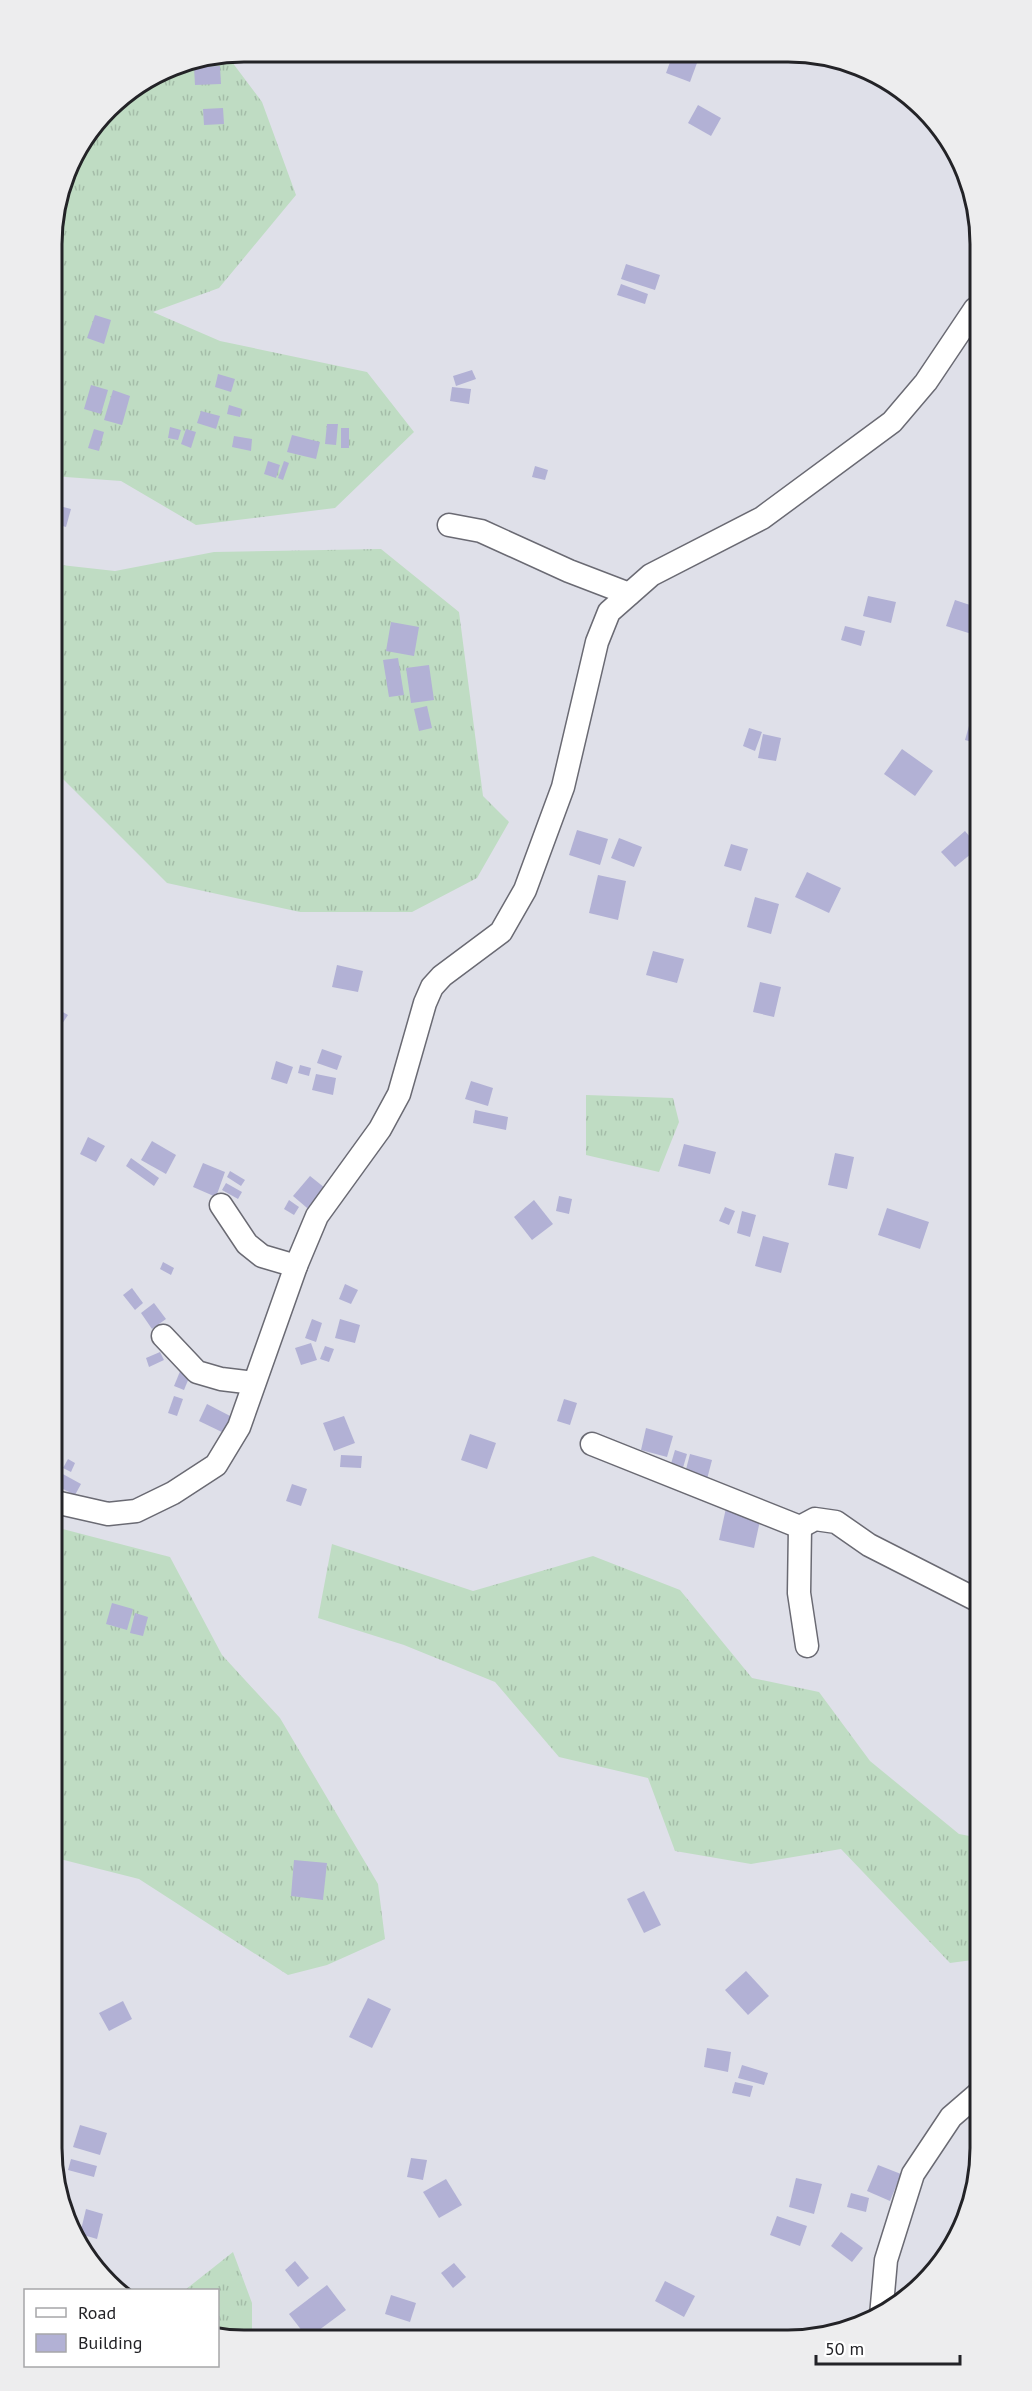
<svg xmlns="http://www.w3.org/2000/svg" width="1032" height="2391" font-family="'PT Sans',sans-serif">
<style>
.grass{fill:url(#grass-tufts)}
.building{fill:#b2b1d5}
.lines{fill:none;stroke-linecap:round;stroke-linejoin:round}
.minor-casing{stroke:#6a6a73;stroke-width:25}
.minor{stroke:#fff;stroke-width:22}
.rim{fill:none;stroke:#232327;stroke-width:3}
</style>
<defs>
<pattern id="grass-tufts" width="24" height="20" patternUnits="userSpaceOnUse" patternTransform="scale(1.5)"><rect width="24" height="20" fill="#bfdcc3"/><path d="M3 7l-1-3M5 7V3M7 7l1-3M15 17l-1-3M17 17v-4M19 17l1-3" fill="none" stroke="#a4bca8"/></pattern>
</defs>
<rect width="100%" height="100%" fill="#dfe0e9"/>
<g class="grass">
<polygon points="226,54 262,102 296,195 219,288 153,312 220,341 367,372 414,432 335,508 196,525 121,481 52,476 51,230 71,159 116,99 170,66"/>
<polygon points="381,549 459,612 483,796 509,822 477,878 412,912 300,912 167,883 63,779 53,774 52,564 115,571 214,552"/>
<polygon points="586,1095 673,1098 679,1122 659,1172 586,1155"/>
<polygon points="55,1527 170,1557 222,1655 280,1718 378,1884 385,1939 327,1965 288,1975 139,1879 56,1858"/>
<polygon points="332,1544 473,1591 593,1556 680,1590 752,1678 819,1692 870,1761 959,1834 980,1838 980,1959 950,1963 841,1849 751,1864 675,1851 648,1778 559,1757 495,1682 404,1645 318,1618"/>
<polygon points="233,2252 252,2303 252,2336 218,2336 218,2290 185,2290"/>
</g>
<g class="building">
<polygon points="673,54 697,63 690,82 666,73"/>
<polygon points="220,66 221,84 195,85 194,67"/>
<polygon points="698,105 721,118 711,136 688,123"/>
<polygon points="223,108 224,124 204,125 203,109"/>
<polygon points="626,264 660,275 655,290 621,279"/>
<polygon points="621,284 648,294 645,304 617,295"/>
<polygon points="95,315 111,320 104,344 87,338"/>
<polygon points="472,370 476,379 456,386 453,376"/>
<polygon points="218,374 235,379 231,392 215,387"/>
<polygon points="91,385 108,390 101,414 84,409"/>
<polygon points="452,387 471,389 469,404 450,401"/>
<polygon points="113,390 130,396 122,425 104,420"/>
<polygon points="229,405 242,409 240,417 227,414"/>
<polygon points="201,411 220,416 216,429 197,423"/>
<polygon points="327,424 338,424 336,445 325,444"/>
<polygon points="170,427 181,430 178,440 168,438"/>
<rect x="341" y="428" width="8" height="20"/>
<polygon points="94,429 104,432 99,451 88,448"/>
<polygon points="186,429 196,432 191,448 181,444"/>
<polygon points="292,435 320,442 316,459 287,452"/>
<polygon points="234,436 252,439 251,451 232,447"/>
<polygon points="268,461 280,465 276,478 264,474"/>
<polygon points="284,461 289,463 283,480 278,478"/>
<polygon points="535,466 548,470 545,480 532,477"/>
<polygon points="52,504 71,509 66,527 52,523"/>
<polygon points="868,596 896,602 891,623 863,616"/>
<polygon points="955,600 976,607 975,635 946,626"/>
<polygon points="391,622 419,627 414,656 386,651"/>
<polygon points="845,626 865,631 861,646 841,640"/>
<polygon points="398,658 404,695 389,697 383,660"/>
<polygon points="429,665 434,700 411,703 406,668"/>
<polygon points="427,706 432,728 419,731 414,709"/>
<polygon points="972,715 976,716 976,743 965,740"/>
<polygon points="749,728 762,732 755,751 743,746"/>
<polygon points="763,734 781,738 776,761 758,758"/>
<polygon points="902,749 933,771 915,796 884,774"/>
<polygon points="577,830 608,839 600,865 569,855"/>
<polygon points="965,831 977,845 977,849 955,867 941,852"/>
<polygon points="619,838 642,847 634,867 611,858"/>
<polygon points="731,844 748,849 741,871 724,866"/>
<polygon points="807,872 841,888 829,913 795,897"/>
<polygon points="598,875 626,881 618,920 589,913"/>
<polygon points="755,897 779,904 771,934 747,927"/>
<polygon points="653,951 684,959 677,983 646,975"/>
<polygon points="337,965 363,971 358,992 332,987"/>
<polygon points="760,982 781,987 774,1017 753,1012"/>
<polygon points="54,1007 68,1015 58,1030 54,1028"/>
<polygon points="322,1049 342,1056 337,1070 317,1063"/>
<polygon points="276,1061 293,1067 287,1084 271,1079"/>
<polygon points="300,1065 311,1068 309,1076 298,1073"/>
<polygon points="316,1074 336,1078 333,1095 312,1090"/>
<polygon points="471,1081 493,1088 488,1106 465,1099"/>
<polygon points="475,1110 508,1117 506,1130 473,1123"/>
<polygon points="88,1137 105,1146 96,1162 80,1154"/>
<polygon points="152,1141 176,1155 166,1174 141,1160"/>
<polygon points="684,1144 716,1152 710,1174 678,1166"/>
<polygon points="835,1153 854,1157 847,1189 828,1185"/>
<polygon points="131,1158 159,1178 154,1186 126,1166"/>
<polygon points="203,1163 225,1172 216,1197 193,1187"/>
<polygon points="230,1171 245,1180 241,1186 227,1177"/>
<polygon points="310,1176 330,1192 313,1213 293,1196"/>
<polygon points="226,1183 242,1192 238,1199 222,1190"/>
<polygon points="559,1196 572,1199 569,1214 556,1211"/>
<polygon points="289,1200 299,1207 294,1215 284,1209"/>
<polygon points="534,1200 553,1224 532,1240 514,1217"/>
<polygon points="725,1207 735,1211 729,1225 719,1221"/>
<polygon points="887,1208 929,1222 920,1249 878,1235"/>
<polygon points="742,1211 756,1215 750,1237 737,1233"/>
<polygon points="763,1236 789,1243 781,1273 755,1266"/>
<polygon points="163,1262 174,1268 171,1275 160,1269"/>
<polygon points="345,1284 358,1290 351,1304 339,1299"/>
<polygon points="132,1288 143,1303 135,1310 123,1295"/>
<polygon points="154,1303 166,1319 152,1329 141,1313"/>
<polygon points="312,1319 322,1323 316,1342 305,1338"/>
<polygon points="340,1319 360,1325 355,1343 335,1338"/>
<polygon points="311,1343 317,1360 301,1365 295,1348"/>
<polygon points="325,1346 334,1349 329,1362 320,1359"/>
<polygon points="160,1352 164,1360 149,1367 146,1358"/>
<polygon points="181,1369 191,1373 184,1390 174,1386"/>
<polygon points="174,1396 183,1399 177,1416 168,1413"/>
<polygon points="564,1399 577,1403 570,1425 557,1421"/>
<polygon points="207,1404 234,1418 226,1434 199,1421"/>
<polygon points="344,1416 355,1443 334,1451 323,1423"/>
<polygon points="646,1428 673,1436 667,1457 641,1450"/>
<polygon points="470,1434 496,1443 487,1469 461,1460"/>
<polygon points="675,1450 687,1454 682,1471 670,1467"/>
<polygon points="690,1454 712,1460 706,1483 684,1477"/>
<polygon points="341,1455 362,1456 361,1468 340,1467"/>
<polygon points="68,1459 75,1463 71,1472 63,1468"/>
<polygon points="61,1473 81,1484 75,1495 55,1485"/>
<polygon points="292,1484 307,1489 301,1506 286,1501"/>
<polygon points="726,1508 761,1516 754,1548 719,1540"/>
<polygon points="112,1603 133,1609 127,1630 106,1624"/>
<polygon points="135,1613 148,1617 143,1636 130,1633"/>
<polygon points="294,1860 327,1863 323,1900 291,1896"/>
<polygon points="644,1891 661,1925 644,1933 627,1899"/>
<polygon points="746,1971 769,1996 748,2015 725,1990"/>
<polygon points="368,1998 391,2009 372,2048 349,2037"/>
<polygon points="123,2001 132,2019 109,2031 99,2013"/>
<polygon points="707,2048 731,2052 728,2072 704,2067"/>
<polygon points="742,2065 768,2073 764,2085 738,2078"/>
<polygon points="735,2082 753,2086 750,2097 732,2093"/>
<polygon points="80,2125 107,2133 100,2155 73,2147"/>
<polygon points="411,2158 427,2160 423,2180 407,2177"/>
<polygon points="71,2159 97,2166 94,2177 68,2170"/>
<polygon points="878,2165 901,2174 890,2201 867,2191"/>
<polygon points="796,2178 822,2184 814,2214 789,2207"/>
<polygon points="446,2179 462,2205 439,2218 423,2192"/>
<polygon points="851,2193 869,2198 866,2212 847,2207"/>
<polygon points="86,2209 103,2214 97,2239 80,2234"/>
<polygon points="777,2216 807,2226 800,2246 770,2235"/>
<polygon points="841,2232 863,2248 852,2262 831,2246"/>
<polygon points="295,2261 309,2278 298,2287 285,2270"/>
<polygon points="454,2263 466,2277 453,2288 441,2273"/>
<polygon points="665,2281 695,2296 684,2317 655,2301"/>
<polygon points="327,2285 346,2310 311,2336 306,2336 289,2314"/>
<polygon points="391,2295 416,2303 410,2322 385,2314"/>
</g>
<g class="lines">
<defs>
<g id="minor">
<polyline points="449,525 481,531 569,571 629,594"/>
<polyline points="221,1205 247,1244 262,1256 296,1266"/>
<polyline points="163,1336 197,1372 221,1379 254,1383"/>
<polyline points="592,1444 800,1527 815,1519 836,1522 869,1545 979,1601"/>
<polyline points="55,1502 108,1514 136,1511 173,1493 216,1465 239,1427 296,1266 317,1216 380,1129 399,1094 425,1003 432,987 442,976 501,932 525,890 563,787 597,642 609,612 651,575 762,518 892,422 926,382 975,309"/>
<polyline points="800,1527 799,1593 807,1646"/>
<polyline points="881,2316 886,2260 913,2174 951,2117 980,2092"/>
</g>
</defs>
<use href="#minor" class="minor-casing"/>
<use href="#minor" class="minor"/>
</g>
<path d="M0 0H1032V2391H0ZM244 62H788A182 182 0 0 1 970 244V2148A182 182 0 0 1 788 2330H244A182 182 0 0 1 62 2148V244A182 182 0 0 1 244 62Z" fill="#ededee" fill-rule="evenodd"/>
<path class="rim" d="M244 62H788A182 182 0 0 1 970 244V2148A182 182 0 0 1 788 2330H244A182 182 0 0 1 62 2148V244A182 182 0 0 1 244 62Z"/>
<rect x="24" y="2289" width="195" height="78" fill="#ffffff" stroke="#a7a7a9" stroke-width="1.5"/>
<rect x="36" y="2308" width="30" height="9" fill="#ffffff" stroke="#a7a7a9" stroke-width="1.5"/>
<text x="78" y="2319" font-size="18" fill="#232327">Road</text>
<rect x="36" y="2334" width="30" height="18" fill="#b2b1d5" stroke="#a7a7a9" stroke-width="1.5"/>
<text x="78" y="2349" font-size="18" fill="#232327">Building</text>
<path d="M816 2355v9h144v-9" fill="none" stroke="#232327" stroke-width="3"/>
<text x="825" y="2355" font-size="18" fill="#232327" stroke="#ffffff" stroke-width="4.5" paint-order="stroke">50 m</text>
</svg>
